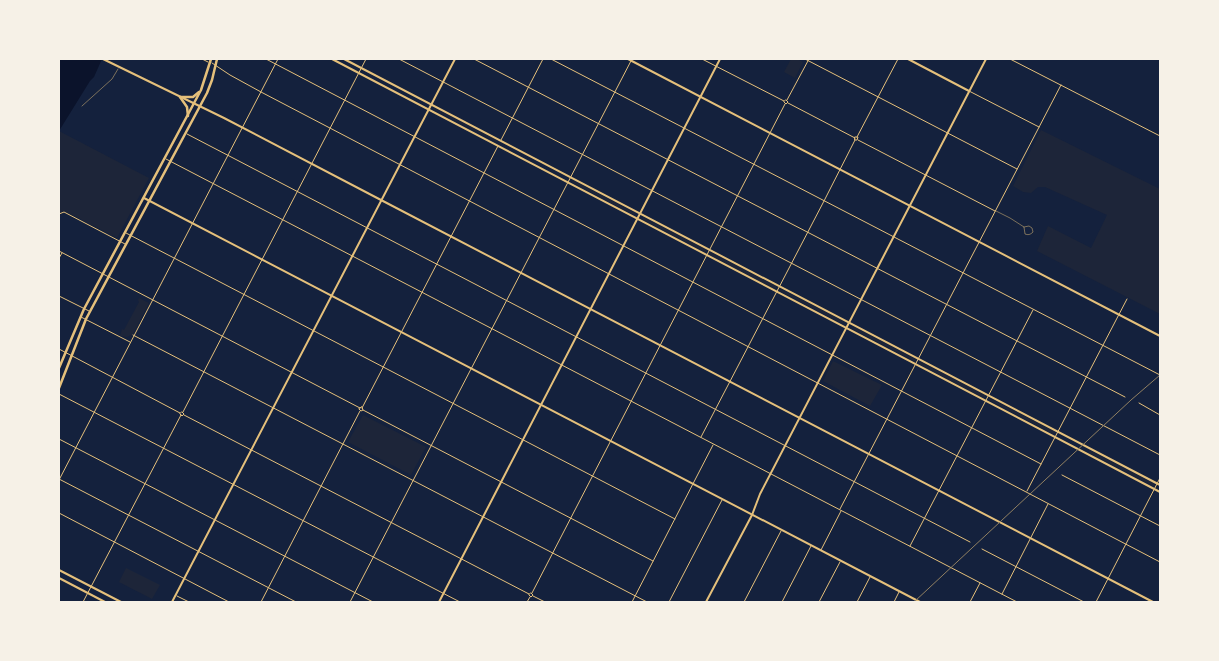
<svg xmlns="http://www.w3.org/2000/svg" width="1219" height="661" font-family="'Golos Text',sans-serif">
<style>
.green{fill:#1d2539}
.water{fill:#0b132b}
.lines{fill:none;stroke-linecap:round;stroke-linejoin:round}
.service{stroke:#e5c07b;stroke-width:0.5}
.minor{stroke:#e5c07b;stroke-width:1}
.tertiary{stroke:#e5c07b;stroke-width:2}
.secondary{stroke:#e5c07b;stroke-width:2}
.primary{stroke:#e5c07b;stroke-width:2.5}
.rail{stroke:#918062;stroke-width:1}
</style>
<rect width="100%" height="100%" fill="#14213d"/>
<g class="green">
<polygon points="791,59 797,59 803,62 795,78 784,72"/>
<polygon points="434,108 497,140 497,142 496,142 435,110 433,109"/>
<polygon points="1041,130 1160,189 1160,314 1037,251 1048,226 1091,248 1107,215 1045,187 1038,187 1031,193 1023,192 1013,186"/>
<polygon points="59,131 149,178 117,238 64,211 59,213"/>
<polygon points="573,180 633,212 635,213 635,214 632,214 573,183 572,182"/>
<polygon points="643,217 706,249 707,251 705,252 643,220 642,219"/>
<polygon points="710,252 776,286 776,288 774,289 710,255"/>
<polygon points="780,289 840,319 844,322 843,323 839,322 780,291"/>
<polygon points="139,298 149,303 133,334 127,337 120,336 122,329 124,330 139,302 138,300"/>
<polygon points="851,327 857,328 915,359 916,361 914,361 856,331"/>
<polygon points="833,361 882,385 870,406 823,381"/>
<polygon points="919,361 985,395 985,397 983,398 919,364"/>
<polygon points="989,398 1054,431 1055,433 1053,434 989,400"/>
<polygon points="363,415 426,447 411,475 348,442"/>
<polygon points="1089,450 1154,483 1155,486 1153,486 1089,453"/>
<polygon points="126,568 160,585 152,599 119,582"/>
</g>
<polygon class="water" points="59,59 102,59 94,77 90,81 59,131"/>
<g class="lines">
<g class="service">
<polyline points="82,106 112,79 118,69"/>
<path d="M996,211l14,7 14,9 1,7c3,1 5,1 8,-2l-1,-4 -3,-2 -5,1"/>
</g>
<g class="minor">
<polyline points="202,59 208,62"/>
<polyline points="266,59 1041,464"/>
<polyline points="399,59 1160,455"/>
<polyline points="474,59 1125,397"/>
<polyline points="551,59 1160,375"/>
<polyline points="702,59 784,101"/>
<polyline points="805,59 1017,169"/>
<polyline points="1010,59 1160,136"/>
<polyline points="212,63 230,75 261,92 1160,562"/>
<polyline points="969,91 1039,127"/>
<polygon points="786,100 788,102 786,104 784,102"/>
<polyline points="787,100 809,59"/>
<polyline points="788,103 855,138"/>
<polyline points="187,134 970,542"/>
<polygon points="855,137 858,137 857,140 855,140"/>
<polyline points="857,137 898,59"/>
<polyline points="501,140 543,59"/>
<polyline points="858,140 995,211"/>
<polyline points="166,159 1017,602"/>
<polyline points="59,214 64,212 125,244"/>
<polyline points="126,233 675,519"/>
<polyline points="59,251 360,408"/>
<polyline points="59,258 62,253"/>
<polyline points="59,296 89,311"/>
<polyline points="81,317 130,342"/>
<polyline points="133,335 647,602"/>
<polyline points="59,349 180,413"/>
<polyline points="59,394 460,602"/>
<polyline points="1139,403 1160,415"/>
<polygon points="362,407 363,410 361,411 359,409"/>
<polyline points="362,408 498,146"/>
<polyline points="363,410 653,561"/>
<polygon points="182,412 184,414 182,416 180,414"/>
<polyline points="183,412 366,59"/>
<polyline points="184,415 529,594"/>
<polyline points="701,437 824,201 855,140"/>
<polyline points="59,439 373,602"/>
<polyline points="1062,475 1160,526"/>
<polyline points="59,479 296,602"/>
<polyline points="59,480 278,59"/>
<polyline points="1027,491 1127,299"/>
<polyline points="840,509 1061,85"/>
<polyline points="59,513 229,602"/>
<polyline points="910,546 1033,310"/>
<polyline points="982,549 1084,602"/>
<polyline points="821,550 841,511"/>
<polygon points="531,593 533,595 531,597 529,595"/>
<polyline points="532,593 785,104"/>
<polyline points="1002,594 1048,504"/>
<polyline points="177,596 189,602"/>
<polyline points="533,596 545,602"/>
<polyline points="83,602 181,415"/>
<polyline points="261,602 360,411"/>
<polyline points="350,602 632,59"/>
<polyline points="527,602 530,597"/>
<polyline points="632,602 713,445"/>
<polyline points="669,602 722,500"/>
<polyline points="744,602 781,531"/>
<polyline points="782,602 811,546"/>
<polyline points="819,602 840,562"/>
<polyline points="857,602 870,577"/>
<polyline points="894,602 899,592"/>
<polyline points="970,602 980,583"/>
<polyline points="1096,602 1160,478"/>
</g>
<g class="tertiary">
<polyline points="332,59 1160,492"/>
<polyline points="344,59 1160,485"/>
<polyline points="908,59 969,91"/>
<polyline points="381,200 1153,602"/>
</g>
<g class="secondary">
<polyline points="103,59 224,118 381,200"/>
<polyline points="628,59 1160,336"/>
<polyline points="144,198 920,602"/>
<polyline points="59,570 121,602"/>
<polyline points="59,578 105,602"/>
<polyline points="172,602 455,59"/>
<polyline points="439,602 720,59"/>
<polyline points="706,602 752,515 760,494 986,59"/>
</g>
<g class="primary">
<polyline points="180,97 193,97 199,92"/>
<polyline points="180,97 187,107 188,116"/>
<polyline points="59,368 84,309 201,90 211,59"/>
<polyline points="59,388 86,319 207,93 212,80 217,59"/>
</g>
<polyline class="rail" points="914,602 1131,400 1160,375"/>
</g>
<rect width="1219" height="661" fill="none" stroke="#f6f1e7" stroke-width="120"/>
</svg>
